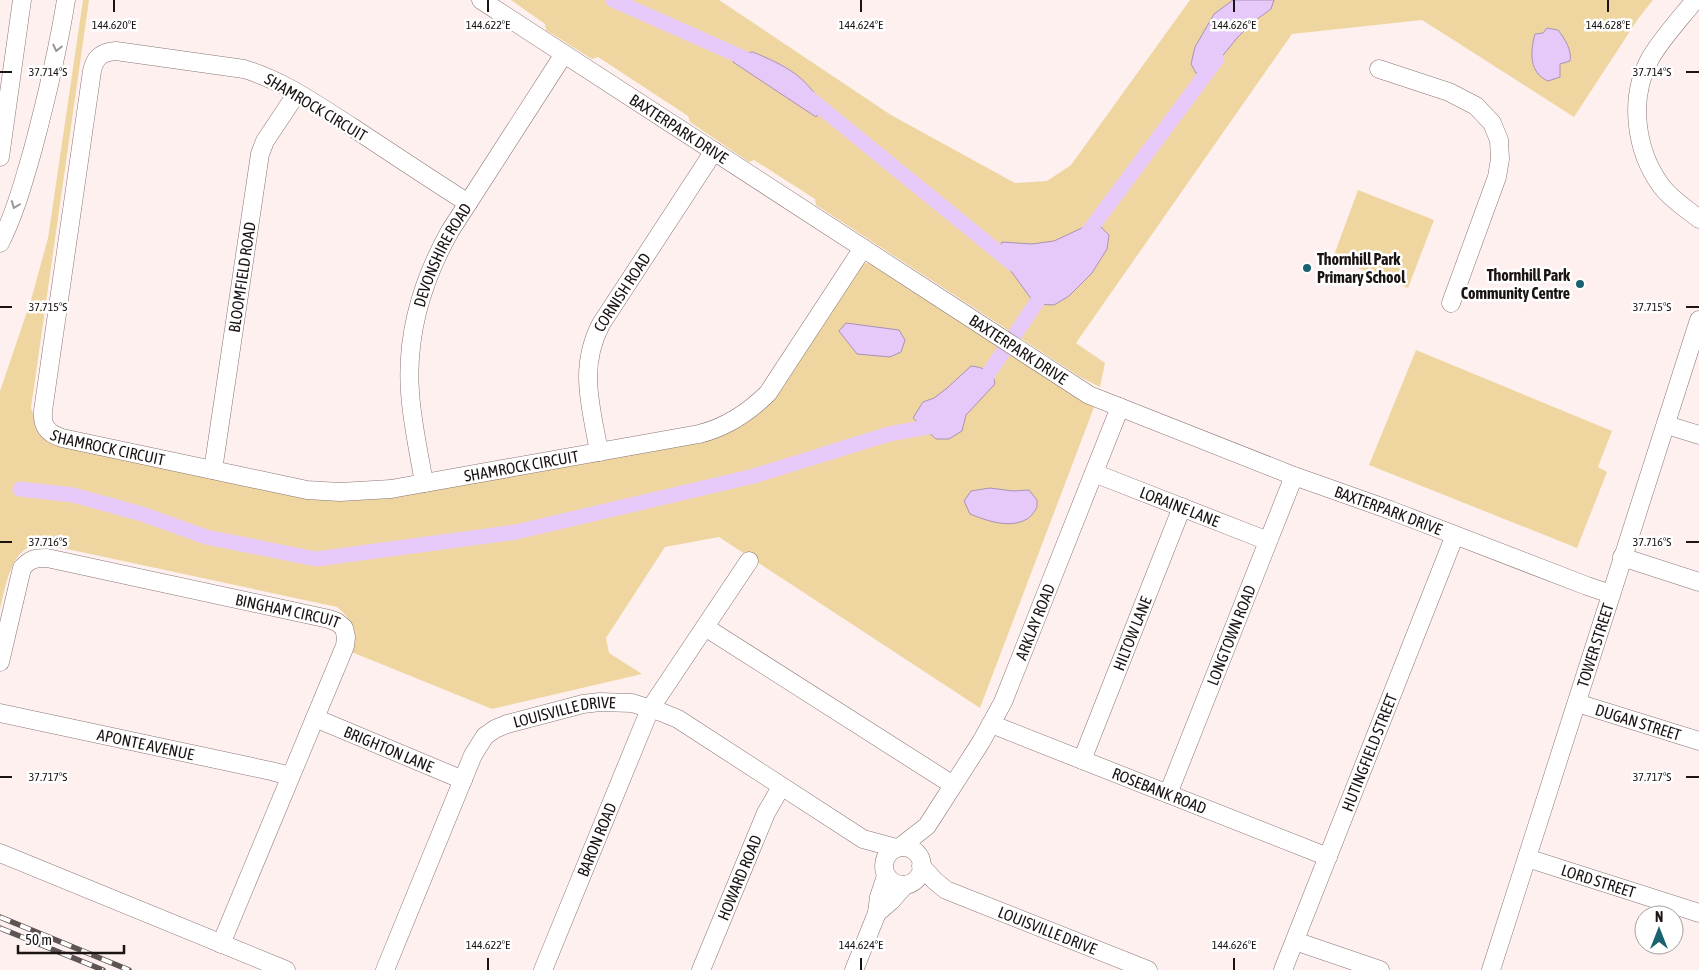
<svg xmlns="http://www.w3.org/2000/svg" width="1699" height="970" font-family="'Asap Condensed',sans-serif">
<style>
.green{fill:#efd6a1}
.water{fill:#e6c8f9;stroke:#a992b4}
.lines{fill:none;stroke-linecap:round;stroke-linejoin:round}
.canal{stroke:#e6c8f9;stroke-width:15}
.minor-casing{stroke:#897575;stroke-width:19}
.minor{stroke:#fff;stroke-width:18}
.rail-casing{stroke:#5d5453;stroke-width:5.5}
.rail{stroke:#fff;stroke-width:4;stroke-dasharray:11;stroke-linecap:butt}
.oneway{stroke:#989595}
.ticks{fill:none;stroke:#1b1413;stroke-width:2}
.poi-dot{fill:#196271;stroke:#fff;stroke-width:2}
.labels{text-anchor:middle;stroke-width:5;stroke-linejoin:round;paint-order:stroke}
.street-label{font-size:16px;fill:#1b1413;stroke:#fff}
.poi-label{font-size:16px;font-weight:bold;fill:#1b1413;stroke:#fff;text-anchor:start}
.ticks-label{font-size:12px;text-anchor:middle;fill:#1b1413;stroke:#fff;stroke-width:5;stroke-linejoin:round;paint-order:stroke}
</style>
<rect width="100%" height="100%" fill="#fef0ef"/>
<g class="green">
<path d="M83,0h6l-58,408 5,14 273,74 399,-58 56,-31 18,-18 75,-118 8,-8 12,1 219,138 -116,306 -261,-171 -54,10 -59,91 3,15 33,21 -150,35 -143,-58c5,-21 6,-29 -12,-44l-284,-61c-6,0 -14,-1 -20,0 -23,5 -28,44 -33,63v-218l31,-91 17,-62z"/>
<polygon points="511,0 719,0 891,115 1015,183 1047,181 1071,165 1190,0 1653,0 1638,19 1574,117 1422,20 1292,34 1076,343 1105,363 1100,387 1080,377 816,205 815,199 754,160 749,162 690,122 688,116 598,57 592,59 546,30 545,24"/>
<polygon points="1358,190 1434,220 1408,288 1333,258"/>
<polygon points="1416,350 1612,431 1598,467 1607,472 1577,548 1369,465"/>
</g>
<g class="water">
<polygon points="1233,0 1274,0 1271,9 1253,22 1237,38 1207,75 1196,73 1191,64 1195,47 1214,14"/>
<path d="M1547,28l11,2c7,9 14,20 12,31l-10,3v13l-12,4c-19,-8 -18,-29 -13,-47l8,-1z"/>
<path d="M753,52c33,14 54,24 71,57l-8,8 -83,-55 2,-8z"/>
<polygon points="1084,227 1101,227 1109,235 1107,249 1092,273 1069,296 1054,305 1035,304 997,252 1002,242 1032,244 1054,241"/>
<polygon points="846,323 899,330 905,340 901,352 890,357 857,354 839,331"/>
<path d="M971,366c11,1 23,5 24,18l-29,31 -4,16 -13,8h-13l-23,-21 10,-16 11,-4 12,-9z"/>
<path d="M990,488l23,3 16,-1 8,10v7c-2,4 -6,10 -10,12 -17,10 -40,2 -57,-5l-6,-13 7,-10z"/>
</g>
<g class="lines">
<g class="canal">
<polyline points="613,0 753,62"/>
<polyline points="808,97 1013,264"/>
<polyline points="1080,243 1217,59"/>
<polyline points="977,387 984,380 1047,287"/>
<polyline points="20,489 73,495 142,514 206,537 316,559 516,532 754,476 889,434 933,426 941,419"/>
</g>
<defs>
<g id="minor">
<path id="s1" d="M481,0l608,395 205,81 96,34 197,76 24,8"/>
<path d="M1695,0c-15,19 -32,37 -44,57 -23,40 -16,94 11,130 10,13 25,22 37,32"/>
<polyline points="1379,69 1449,92 1476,106 1492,123 1499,140 1500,159 1497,177 1451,303"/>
<polyline points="0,157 22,0"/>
<path id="s2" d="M468,203c-39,-25 -77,-50 -116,-76 -35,-22 -68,-46 -108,-58l-128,-18c-14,1 -21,6 -24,20l-49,340c-1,15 4,22 19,27l245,52 33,2 51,-3 308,-55c28,-7 49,-21 69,-41l95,-145"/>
<path d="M0,243c15,-29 24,-63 33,-94 13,-49 25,-99 33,-149"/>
<polyline points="1667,425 1699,435"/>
<path id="s3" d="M599,452c-8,-46 -21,-84 2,-128l113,-173"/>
<path id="s4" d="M213,470l47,-316 5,-13 32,-48"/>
<path id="s5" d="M1094,473l174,68"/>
<path id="s6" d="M424,483c-5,-30 -12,-60 -14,-91 -4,-57 12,-111 40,-161l114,-177"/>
<polyline points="1622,557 1699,582"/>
<polyline points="705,627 953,785"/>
<path id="s7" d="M0,662l22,-94c8,-9 13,-10 25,-10l282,61 8,3 7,6 2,9 -1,9 -124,298"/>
<path id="s8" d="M1577,703l122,38"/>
<path id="s9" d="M0,713l271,58 19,5"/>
<path id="s10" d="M315,718l148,62"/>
<path id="s11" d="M991,724l337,133"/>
<path id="s12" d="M1082,760l100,-253"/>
<path id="s13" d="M1168,794l126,-318"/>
<path id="s14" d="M900,847l27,-21 54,-84 22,-40 117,-295"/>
<circle cx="903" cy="866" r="19"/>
<polyline points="0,853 286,970"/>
<path id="s15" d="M1527,858l172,55"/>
<path id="s16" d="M921,866l14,15 11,9 202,80"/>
<polyline points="877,913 891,901 905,885"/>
<polyline points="1295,941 1380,970"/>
<path id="s17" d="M385,970l88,-215 12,-19 10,-7 12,-5 76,-20 17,-2 32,1 29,9 17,7 185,120 33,9"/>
<path id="s18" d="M543,970l107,-261 99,-148"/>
<path id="s19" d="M701,970l65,-157 15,-26"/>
<polyline points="854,970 877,913 879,897 886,876"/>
<path id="s20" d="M1283,970l172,-435"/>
<path id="s21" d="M1491,970l208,-650"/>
</g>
</defs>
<use href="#minor" class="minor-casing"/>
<use href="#minor" class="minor"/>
<defs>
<g id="rail">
<polyline points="0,917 129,970"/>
<polyline points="0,928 103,970"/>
</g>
</defs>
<use href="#rail" class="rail-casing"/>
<use href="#rail" class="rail"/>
</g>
<defs><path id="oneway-chevron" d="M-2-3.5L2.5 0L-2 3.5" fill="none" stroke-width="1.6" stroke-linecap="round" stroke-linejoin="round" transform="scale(1.25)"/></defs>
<g class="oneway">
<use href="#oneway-chevron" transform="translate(57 48) rotate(103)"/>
<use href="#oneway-chevron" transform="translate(15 205) rotate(111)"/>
</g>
<path class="ticks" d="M114,0v12M488,0v12M861,0v12M1234,0v12M1608,0v12M0,72h12M1686,72h13M0,307h12M1686,307h13M0,542h12M1686,542h13M0,777h12M1686,777h13M488,958v12M861,958v12M1234,958v12"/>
<g class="poi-dot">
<circle cx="1307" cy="268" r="5"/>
<circle cx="1580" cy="284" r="5"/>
</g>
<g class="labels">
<g class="street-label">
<text transform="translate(316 107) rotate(31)" y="6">SHAMROCK CIRCUIT</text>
<text dy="6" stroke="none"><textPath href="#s1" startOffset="236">BAXTERPARK DRIVE</textPath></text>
<text dy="6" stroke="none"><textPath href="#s6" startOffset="235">DEVONSHIRE ROAD</textPath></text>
<text dy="6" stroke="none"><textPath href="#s4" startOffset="195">BLOOMFIELD ROAD</textPath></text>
<text dy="6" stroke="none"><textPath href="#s3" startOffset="169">CORNISH ROAD</textPath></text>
<text dy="6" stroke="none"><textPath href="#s1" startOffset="641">BAXTERPARK DRIVE</textPath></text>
<text dy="6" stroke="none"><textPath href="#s2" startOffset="852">SHAMROCK CIRCUIT</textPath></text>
<text dy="6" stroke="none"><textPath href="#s2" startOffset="1272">SHAMROCK CIRCUIT</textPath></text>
<text dy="6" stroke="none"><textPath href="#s5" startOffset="92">LORAINE LANE</textPath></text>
<text dy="6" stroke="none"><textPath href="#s1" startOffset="1046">BAXTERPARK DRIVE</textPath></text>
<text dy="6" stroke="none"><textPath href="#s7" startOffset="371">BINGHAM CIRCUIT</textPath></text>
<text dy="6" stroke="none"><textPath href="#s14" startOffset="266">ARKLAY ROAD</textPath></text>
<text dy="6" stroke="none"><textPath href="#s12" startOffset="136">HILTOW LANE</textPath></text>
<text dy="6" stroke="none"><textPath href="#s13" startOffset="171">LONGTOWN ROAD</textPath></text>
<text dy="6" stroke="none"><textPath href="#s21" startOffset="341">TOWER STREET</textPath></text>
<text dy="6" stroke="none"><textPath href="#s17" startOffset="339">LOUISVILLE DRIVE</textPath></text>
<text dy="6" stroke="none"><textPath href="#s8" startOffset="64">DUGAN STREET</textPath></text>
<text dy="6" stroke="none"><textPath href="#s9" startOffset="149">APONTE AVENUE</textPath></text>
<text dy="6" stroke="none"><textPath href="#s10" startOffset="80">BRIGHTON LANE</textPath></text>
<text dy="6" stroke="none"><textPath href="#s20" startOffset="234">HUTINGFIELD STREET</textPath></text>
<text dy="6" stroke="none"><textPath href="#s11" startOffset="181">ROSEBANK ROAD</textPath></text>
<text dy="6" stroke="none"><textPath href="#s18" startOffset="141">BARON ROAD</textPath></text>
<text dy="6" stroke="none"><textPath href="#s19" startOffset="100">HOWARD ROAD</textPath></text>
<text dy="6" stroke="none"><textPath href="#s15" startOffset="75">LORD STREET</textPath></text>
<text dy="6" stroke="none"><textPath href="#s16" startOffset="144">LOUISVILLE DRIVE</textPath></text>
</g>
<g class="poi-label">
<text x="1317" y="265">Thornhill Park<tspan x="1317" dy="18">Primary School</tspan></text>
<text x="1570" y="281" text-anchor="end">Thornhill Park<tspan x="1570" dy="18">Community Centre</tspan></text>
</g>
</g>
<g class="ticks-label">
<text x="114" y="29">144.620°E</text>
<text x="488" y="29">144.622°E</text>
<text x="861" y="29">144.624°E</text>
<text x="1234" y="29">144.626°E</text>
<text x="1608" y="29">144.628°E</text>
<text x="48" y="76">37.714°S</text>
<text x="1652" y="76">37.714°S</text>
<text x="48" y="311">37.715°S</text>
<text x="1652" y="311">37.715°S</text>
<text x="48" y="546">37.716°S</text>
<text x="1652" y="546">37.716°S</text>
<text x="48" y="781">37.717°S</text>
<text x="1652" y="781">37.717°S</text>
<text x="488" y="949">144.622°E</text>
<text x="861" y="949">144.624°E</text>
<text x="1234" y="949">144.626°E</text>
</g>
<g transform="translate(1659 930)"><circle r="24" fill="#ffffff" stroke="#a4a1a1"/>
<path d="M0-4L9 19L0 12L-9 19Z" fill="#196271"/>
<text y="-8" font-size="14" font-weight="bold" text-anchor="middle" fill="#1b1413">N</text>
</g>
<path d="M18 945v8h106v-8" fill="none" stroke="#1b1413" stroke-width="2.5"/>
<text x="25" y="945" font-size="15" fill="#1b1413" stroke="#ffffff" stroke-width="4" paint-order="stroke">50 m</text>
</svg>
